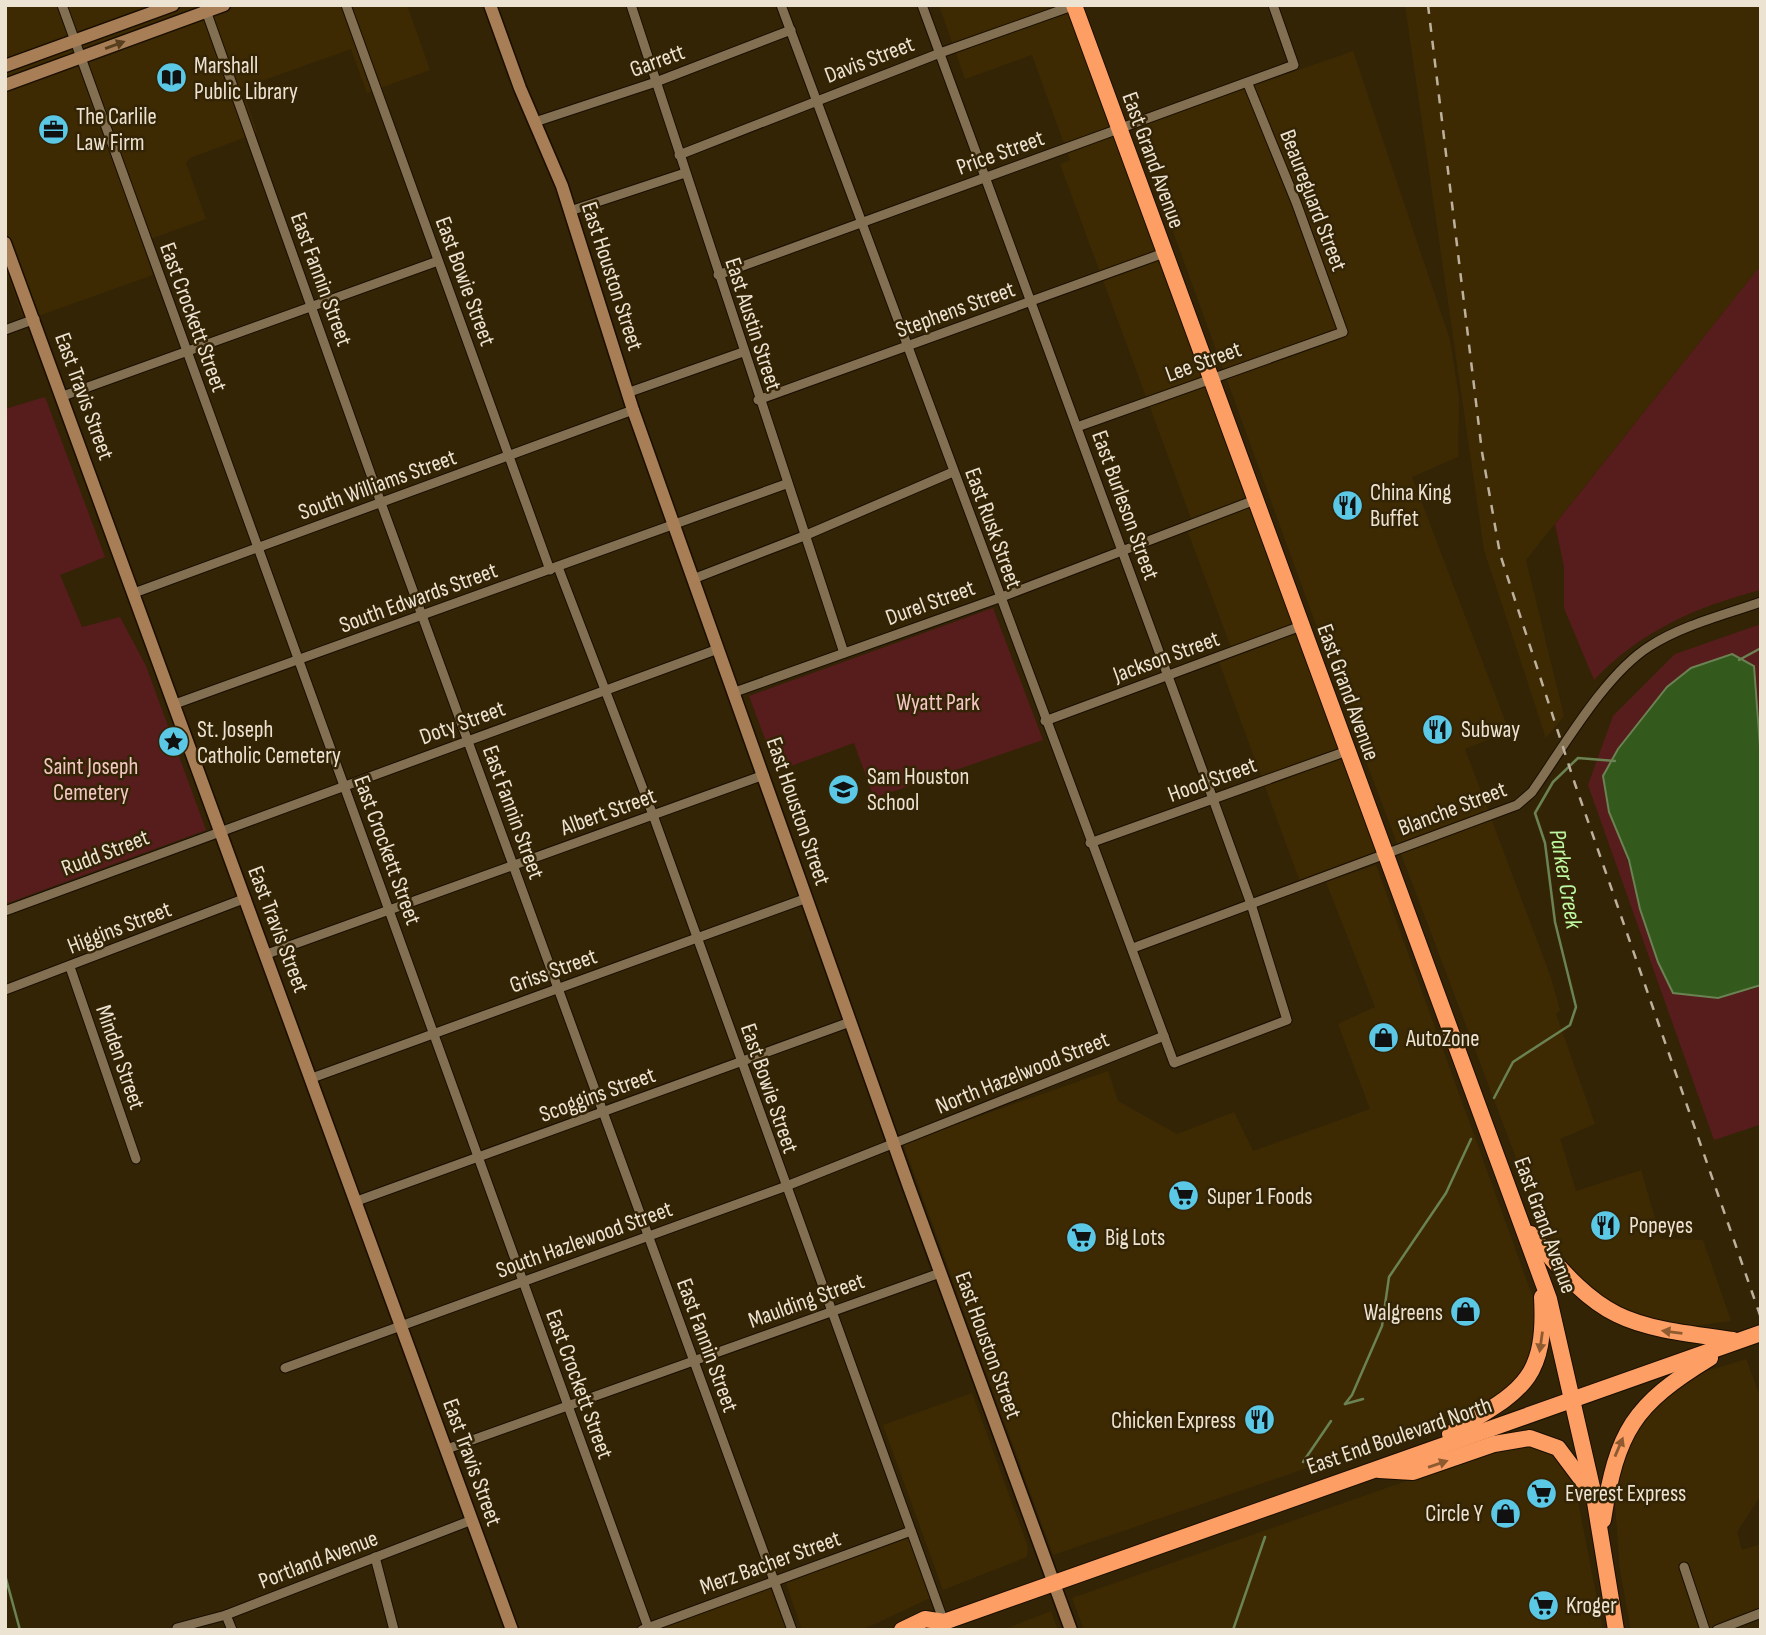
<svg xmlns="http://www.w3.org/2000/svg" width="1766" height="1635" font-family="'Sofia Sans Condensed',sans-serif">
<style>
.built{fill:#3d2a03}
.green{fill:#571c1c}
.water{fill:#33591c;stroke:#6b8253;stroke-width:2}
.lines{fill:none;stroke-linecap:round;stroke-linejoin:round}
.stream{stroke:#6b8253;stroke-width:2.5}
.street-casing{stroke:#190e00;stroke-width:11}
.secondary-casing{stroke:#190e00;stroke-width:15}
.highway-casing{stroke:#190e00;stroke-width:18}
.street{stroke:#837052;stroke-width:9}
.secondary{stroke:#a87e57;stroke-width:12}
.highway{stroke:#fd9e64;stroke-width:16}
.rail{stroke:#bdb19d;stroke-width:2.5;stroke-dasharray:9 9;stroke-linecap:butt}
.oneway{fill:#573f1e}
.oneway2{fill:#8e5b30}
.labels{text-anchor:middle;stroke-width:5;stroke-linejoin:round;paint-order:stroke}
.street-label{font-size:23px;fill:#ede3d2;stroke:#342406}
.poi-label{font-size:23px;fill:#ede3d2;stroke:#342406;text-anchor:start}
.park-label{font-size:23px;fill:#f4c7c4;stroke:#342406}
.water-label{font-size:24px;font-style:italic;fill:#bdf79f;stroke:#342406}
</style>
<rect width="100%" height="100%" fill="#342406"/>
<g class="built">
<polygon points="5,5 407,5 430,70 367,93 351,49 242,88 257,133 190,158 186,163 206,219 142,242 153,275 24,321 5,268"/>
<polygon points="939,5 1066,5 1381,858 1302,887 1218,659 1233,653 1188,532 1195,529 1060,164 1070,160 1032,55 965,79"/>
<polygon points="1405,5 1761,5 1761,265 1526,560 1564,716 1546,738 1484,550"/>
<polygon points="1353,51 1450,340 1459,398 1458,457 1412,477 1509,731 1465,749 1550,975 1560,1010 1556,1014 1595,1124 1560,1139 1576,1191 1641,1170 1661,1239 1703,1240 1731,1321 1677,1328 1623,1313 1581,1283 1549,1245 1355,732 1135,127"/>
<polygon points="1376,865 1536,1306 1538,1335 1529,1367 1511,1390 1482,1408 1053,1555 903,1143 1108,1071 1118,1101 1177,1134 1234,1112 1253,1151 1370,1109 1338,1024 1375,1007 1326,882"/>
<polygon points="1746,1359 1761,1399 1761,1495 1737,1532 1742,1550 1761,1544 1761,1609 1707,1630 1631,1630 1620,1571 1614,1489 1622,1448 1646,1412 1682,1379"/>
<polygon points="972,1393 1028,1547 1027,1557 943,1590 883,1425"/>
<polygon points="1515,1443 1554,1449 1572,1470 1603,1630 1084,1630 1072,1598"/>
<polygon points="908,1537 930,1598 862,1630 802,1630 786,1583"/>
<polygon points="770,1587 787,1630 656,1628"/>
<polygon points="1051,1611 1058,1630 1003,1630"/>
</g>
<g class="green">
<path d="M1761,265v325c-64,16 -122,42 -167,90l-30,-72v-41l-9,-43z"/>
<polygon points="45,397 105,557 60,575 82,627 120,617 146,666 206,830 5,904 5,409"/>
<polygon points="993,608 1043,740 874,798 854,743 777,771 749,696"/>
<path d="M1761,624v136l-7,-94 -22,-12 -41,14 -82,144c26,59 37,122 64,181l78,-3 10,-5v143l-2,-3 -45,15 -126,-355 25,-69 62,-62z"/>
</g>
<polygon class="water" points="1732,654 1754,666 1761,760 1761,985 1718,998 1673,993 1658,962 1640,909 1629,860 1609,812 1603,776 1618,749 1667,687 1691,668"/>
<g class="lines">
<g class="stream">
<polyline points="1739,660 1761,648"/>
<polyline points="1494,1098 1513,1062 1570,1025 1576,1007 1555,922 1545,843 1535,813 1553,782 1578,758 1615,761"/>
<polyline points="1345,1404 1352,1395 1382,1326 1389,1277 1446,1193 1471,1139"/>
<polyline points="1345,1404 1363,1399"/>
<polyline points="1303,1462 1331,1421"/>
<polyline points="5,1575 20,1630"/>
<polyline points="1233,1630 1265,1537"/>
</g>
<defs>
<g id="street">
<polyline points="62,5 649,1630"/>
<polyline points="204,5 381,503 792,1630"/>
<polyline points="346,5 550,570"/>
<polyline points="631,5 844,653"/>
<polyline points="781,5 1174,1063 1287,1020 1251,904 1213,799 922,5"/>
<polyline points="535,122 656,82 791,30"/>
<polyline points="679,155 940,53 1075,5"/>
<polyline points="570,211 685,173"/>
<polyline points="718,275 1294,65 1273,5"/>
<polyline points="5,330 35,319"/>
<polyline points="627,393 743,352"/>
<polyline points="63,396 438,261"/>
<polyline points="758,400 1164,253"/>
<polyline points="1077,427 1343,332 1296,202 1248,84"/>
<polyline points="558,567 653,815 944,1622"/>
<polyline points="693,579 804,536 953,472"/>
<polyline points="134,593 633,410"/>
<polyline points="735,692 999,598 1255,500"/>
<polyline points="175,704 786,484"/>
<polyline points="1045,721 1301,626"/>
<polyline points="1090,843 1347,751"/>
<polyline points="5,911 718,649"/>
<path d="M1133,948l384,-143 15,-13c31,-44 73,-118 118,-146 33,-21 74,-31 111,-44"/>
<polyline points="267,954 764,775"/>
<polyline points="70,967 136,1159"/>
<polyline points="5,990 246,898"/>
<polyline points="312,1078 807,898"/>
<polyline points="357,1201 850,1022"/>
<polyline points="285,1368 784,1187 1164,1036"/>
<polyline points="447,1449 940,1273"/>
<polyline points="375,1557 394,1630"/>
<polyline points="1684,1567 1705,1630"/>
<polyline points="226,1615 232,1630"/>
<polyline points="177,1628 226,1615 472,1520"/>
<polyline points="642,1630 911,1531"/>
<polyline points="1717,1630 1761,1613"/>
</g>
<g id="secondary">
<polyline points="490,5 520,88 562,186 633,410 909,1187 1071,1630"/>
<polyline points="5,66 173,5"/>
<polyline points="5,85 224,5"/>
<polyline points="5,243 512,1630"/>
</g>
<g id="highway">
<polyline points="1074,5 1549,1299 1594,1496 1616,1630"/>
<path d="M1531,1234c72,89 92,91 202,106"/>
<path d="M1450,1434c67,-42 97,-49 92,-137"/>
<polyline points="1379,1470 1413,1472 1494,1444 1530,1438 1558,1448 1588,1488"/>
<path d="M1603,1520c14,-89 30,-115 107,-162"/>
<polyline points="902,1630 925,1619 944,1622 1761,1333"/>
</g>
</defs>
<use href="#street" class="street-casing"/>
<use href="#secondary" class="secondary-casing"/>
<use href="#highway" class="highway-casing"/>
<use href="#street" class="street"/>
<use href="#secondary" class="secondary"/>
<use href="#highway" class="highway"/>
<polyline class="rail" points="1428,5 1482,452 1500,554 1575,784 1761,1318"/>
</g>
<defs><path id="oneway-solid" d="M-6-.8H1V-3.2L6.5 0L1 3.2V.8H-6Z" transform="scale(1.75)"/></defs>
<use class="oneway" href="#oneway-solid" transform="translate(115 45) rotate(-20)"/>
<g class="oneway2">
<use href="#oneway-solid" transform="translate(1672 1332) rotate(-173)"/>
<use href="#oneway-solid" transform="translate(1541 1342) rotate(98)"/>
<use href="#oneway-solid" transform="translate(1619 1447) rotate(-67)"/>
<use href="#oneway-solid" transform="translate(1438 1464) rotate(-19)"/>
</g>
<defs>
<symbol id="library-disc" viewBox="-11 -11 22 22"><circle r="9.5" fill="#5bc8e6" stroke="#342406"/><path d="M-6-4Q-3-5.5-.7-3.5V5Q-3 3-6 4ZM6-4Q3-5.5 .7-3.5V5Q3 3 6 4Z" fill="#111"/></symbol>
<symbol id="office-disc" viewBox="-11 -11 22 22"><circle r="9.5" fill="#5bc8e6" stroke="#342406"/><path d="M-6-3h4V-5.5h4V-3h4V5H-6ZM-1-4.5V-3h2v-1.5ZM-6 0V1H6V0Z" fill="#111"/></symbol>
<symbol id="restaurant-disc" viewBox="-11 -11 22 22"><circle r="9.5" fill="#5bc8e6" stroke="#342406"/><path d="M-5-6h1v4h1v-4h1v4h1v-4h1v5L-1.5 .5V6h-2V.5L-5-1ZM5-6V6H3V1.5H1.5Q1.5-4 5-6Z" fill="#111"/></symbol>
<symbol id="sight-disc" viewBox="-11 -11 22 22"><circle r="9.5" fill="#5bc8e6" stroke="#342406"/><path d="M0-6L1.8-2.2L6-1.7L2.9 1.2L3.7 5.4L0 3.3L-3.7 5.4L-2.9 1.2L-6-1.7L-1.8-2.2Z" fill="#111"/></symbol>
<symbol id="school-disc" viewBox="-11 -11 22 22"><circle r="9.5" fill="#5bc8e6" stroke="#342406"/><path d="M0-5L7-2L0 1L-7-2ZM-4 1L0 2.5L4 1V4Q0 6-4 4Z" fill="#111"/></symbol>
<symbol id="shop-disc" viewBox="-11 -11 22 22"><circle r="9.5" fill="#5bc8e6" stroke="#342406"/><path d="M-5-2.5h2.3a2.7 3.5 0 0 1 5.4 0H5L5.5 6h-11ZM-1.5-2.5h3a1.5 2.3 0 0 0-3 0Z" fill="#111"/></symbol>
<symbol id="supermarket-disc" viewBox="-11 -11 22 22"><circle r="9.5" fill="#5bc8e6" stroke="#342406"/><path d="M-6-5.5h2.5l.6 2H6L4.5 2H-2.5L-4.4-4H-6ZM-1.5 3.2a1.3 1.3 0 1 0 .1 0ZM3 3.2a1.3 1.3 0 1 0 .1 0Z" fill="#111"/></symbol>
</defs>
<g fill-rule="evenodd">
<use href="#library-disc" x="154" y="60" width="35" height="35"/>
<use href="#office-disc" x="36" y="112" width="35" height="35"/>
<use href="#restaurant-disc" x="1330" y="488" width="35" height="35"/>
<use href="#restaurant-disc" x="1420" y="712" width="35" height="35"/>
<use href="#sight-disc" x="156" y="724" width="35" height="35"/>
<use href="#school-disc" x="826" y="772" width="35" height="35"/>
<use href="#shop-disc" x="1366" y="1020" width="35" height="35"/>
<use href="#supermarket-disc" x="1166" y="1178" width="35" height="35"/>
<use href="#restaurant-disc" x="1588" y="1208" width="35" height="35"/>
<use href="#supermarket-disc" x="1064" y="1220" width="35" height="35"/>
<use href="#shop-disc" x="1448" y="1294" width="35" height="35"/>
<use href="#restaurant-disc" x="1242" y="1402" width="35" height="35"/>
<use href="#supermarket-disc" x="1524" y="1476" width="35" height="35"/>
<use href="#shop-disc" x="1488" y="1496" width="35" height="35"/>
<use href="#supermarket-disc" x="1526" y="1588" width="35" height="35"/>
</g>
<g class="labels">
<g class="street-label">
<text transform="translate(869 59) rotate(-21)" y="8">Davis Street</text>
<text transform="translate(657 60) rotate(-20)" y="8">Garrett</text>
<text transform="translate(1000 152) rotate(-20)" y="8">Price Street</text>
<text transform="translate(1154 160) rotate(70)" y="8">East Grand Avenue</text>
<text transform="translate(1314 200) rotate(69)" y="8">Beaureguard Street</text>
<text transform="translate(613 276) rotate(72)" y="8">East Houston Street</text>
<text transform="translate(322 279) rotate(70)" y="8">East Fannin Street</text>
<text transform="translate(466 281) rotate(70)" y="8">East Bowie Street</text>
<text transform="translate(955 309) rotate(-20)" y="8">Stephens Street</text>
<text transform="translate(194 317) rotate(70)" y="8">East Crockett Street</text>
<text transform="translate(754 324) rotate(72)" y="8">East Austin Street</text>
<text transform="translate(1203 361) rotate(-20)" y="8">Lee Street</text>
<text transform="translate(85 396) rotate(70)" y="8">East Travis Street</text>
<text transform="translate(377 484) rotate(-20)" y="8">South Williams Street</text>
<text transform="translate(1126 505) rotate(70)" y="8">East Burleson Street</text>
<text transform="translate(994 528) rotate(70)" y="8">East Rusk Street</text>
<text transform="translate(418 597) rotate(-20)" y="8">South Edwards Street</text>
<text transform="translate(930 602) rotate(-20)" y="8">Durel Street</text>
<text transform="translate(1166 656) rotate(-20)" y="8">Jackson Street</text>
<text transform="translate(1349 692) rotate(70)" y="8">East Grand Avenue</text>
<text transform="translate(462 722) rotate(-20)" y="8">Doty Street</text>
<text transform="translate(1212 779) rotate(-20)" y="8">Hood Street</text>
<text transform="translate(1452 808) rotate(-21)" y="8">Blanche Street</text>
<text transform="translate(608 811) rotate(-20)" y="8">Albert Street</text>
<text transform="translate(799 811) rotate(71)" y="8">East Houston Street</text>
<text transform="translate(514 812) rotate(70)" y="8">East Fannin Street</text>
<text transform="translate(388 850) rotate(70)" y="8">East Crockett Street</text>
<text transform="translate(105 852) rotate(-21)" y="8">Rudd Street</text>
<text transform="translate(119 927) rotate(-21)" y="8">Higgins Street</text>
<text transform="translate(279 929) rotate(69)" y="8">East Travis Street</text>
<text transform="translate(553 970) rotate(-20)" y="8">Griss Street</text>
<text transform="translate(121 1057) rotate(71)" y="8">Minden Street</text>
<text transform="translate(1022 1072) rotate(-22)" y="8">North Hazelwood Street</text>
<text transform="translate(770 1088) rotate(71)" y="8">East Bowie Street</text>
<text transform="translate(597 1094) rotate(-20)" y="8">Scoggins Street</text>
<text transform="translate(1546 1225) rotate(70)" y="8">East Grand Avenue</text>
<text transform="translate(584 1239) rotate(-20)" y="8">South Hazlewood Street</text>
<text transform="translate(806 1300) rotate(-20)" y="8">Maulding Street</text>
<text transform="translate(708 1345) rotate(70)" y="8">East Fannin Street</text>
<text transform="translate(989 1345) rotate(70)" y="8">East Houston Street</text>
<text transform="translate(580 1384) rotate(70)" y="8">East Crockett Street</text>
<text transform="translate(1399 1435) rotate(-19)" y="8">East End Boulevard North</text>
<text transform="translate(473 1462) rotate(70)" y="8">East Travis Street</text>
<text transform="translate(318 1559) rotate(-21)" y="8">Portland Avenue</text>
<text transform="translate(770 1562) rotate(-20)" y="8">Merz Bacher Street</text>
</g>
<g class="poi-label">
<text x="194" y="73">Marshall<tspan x="194" dy="26">Public Library</tspan></text>
<text x="76" y="124">The Carlile<tspan x="76" dy="26">Law Firm</tspan></text>
<text x="1370" y="500">China King<tspan x="1370" dy="26">Buffet</tspan></text>
<text x="197" y="737">St. Joseph<tspan x="197" dy="26">Catholic Cemetery</tspan></text>
<text x="1461" y="737">Subway</text>
<text x="867" y="784">Sam Houston<tspan x="867" dy="26">School</tspan></text>
<text x="1406" y="1046">AutoZone</text>
<text x="1207" y="1204">Super 1 Foods</text>
<text x="1629" y="1233">Popeyes</text>
<text x="1105" y="1245">Big Lots</text>
<text x="1443" y="1320" text-anchor="end">Walgreens</text>
<text x="1236" y="1428" text-anchor="end">Chicken Express</text>
<text x="1565" y="1501">Everest Express</text>
<text x="1483" y="1521" text-anchor="end">Circle Y</text>
<text x="1566" y="1613">Kroger</text>
</g>
<g class="park-label">
<text x="938" y="710">Wyatt Park</text>
<text x="91" y="774">Saint Joseph<tspan x="91" dy="26">Cemetery</tspan></text>
</g>
<g class="water-label">
<text transform="translate(1566 879) rotate(80)" y="8">Parker Creek</text>
</g>
</g>
<rect width="1766" height="1635" fill="none" stroke="#ede3d2" stroke-width="14"/>
</svg>
